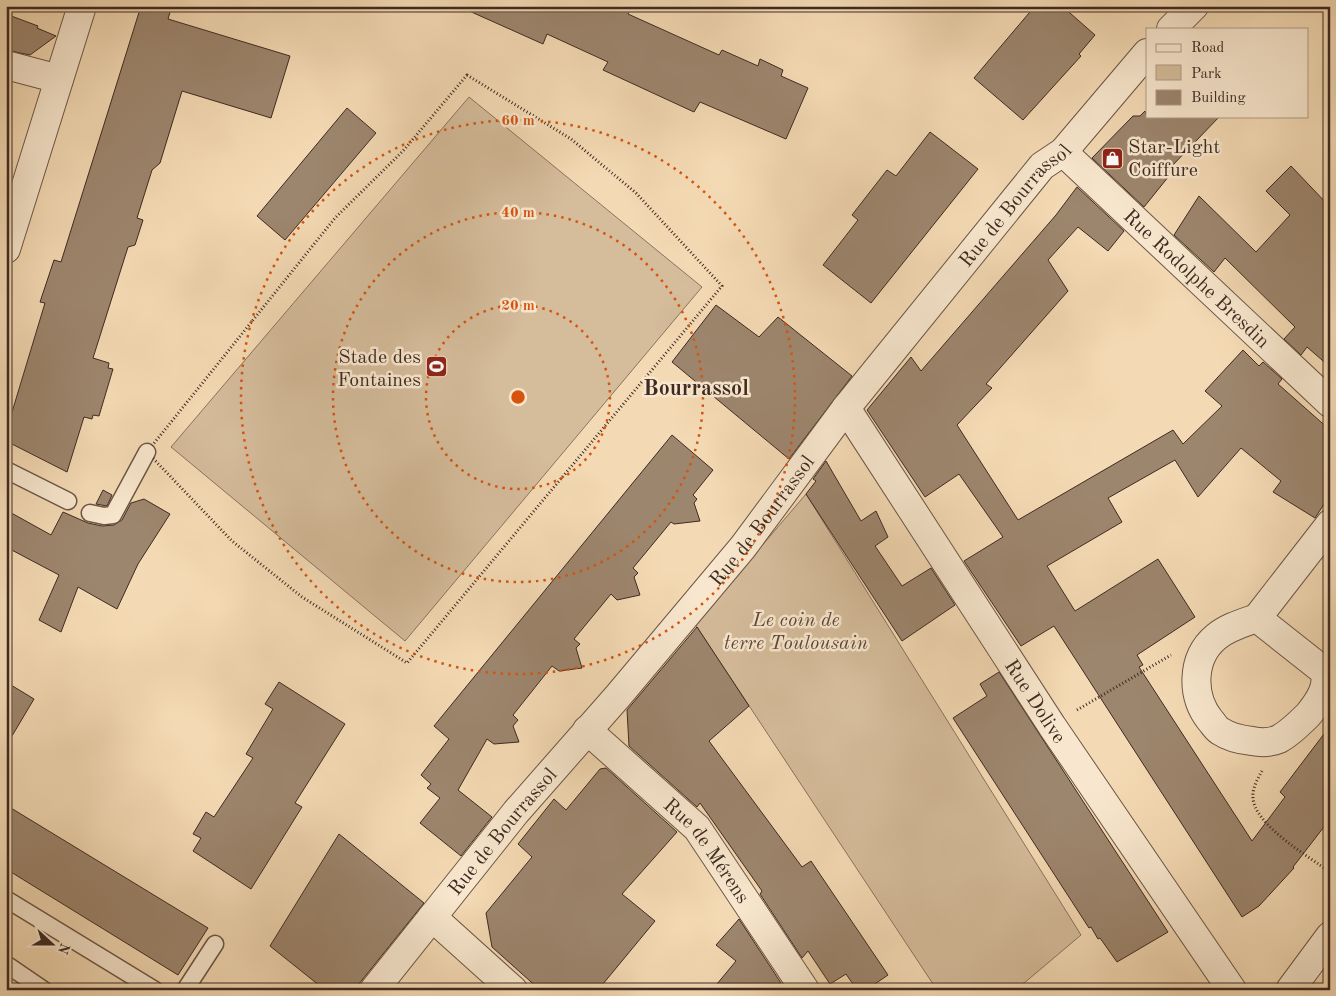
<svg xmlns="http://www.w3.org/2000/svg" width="1336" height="996" font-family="'Old Standard TT',serif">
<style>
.green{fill:#d5bc9b;stroke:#8a735e}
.building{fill:#9d866e;stroke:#3f2a22}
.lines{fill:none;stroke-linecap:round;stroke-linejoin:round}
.service-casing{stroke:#6c5646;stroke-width:19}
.minor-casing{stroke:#6c5646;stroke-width:30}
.tertiary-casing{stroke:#6c5646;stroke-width:30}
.path{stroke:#3f2a22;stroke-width:3;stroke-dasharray:1 2.5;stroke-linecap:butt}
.service{stroke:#f8e7ce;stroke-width:16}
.minor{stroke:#f8e7ce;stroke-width:28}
.tertiary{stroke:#f8e7ce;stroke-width:28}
.ring{fill:none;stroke:#d7540e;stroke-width:2.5;stroke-dasharray:2.5 5}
.labels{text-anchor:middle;stroke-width:5;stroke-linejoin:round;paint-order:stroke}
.poi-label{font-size:20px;fill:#3f2a22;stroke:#f8e7ce;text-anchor:start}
.street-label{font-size:20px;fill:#3f2a22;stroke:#f8e7ce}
.park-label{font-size:20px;font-style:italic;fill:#5d473a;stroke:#f8e7ce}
.quarter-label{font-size:22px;font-weight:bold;fill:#3f2a22;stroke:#f8e7ce}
.centre{fill:#d7540e;stroke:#f8e7ce;stroke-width:2.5}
.ring-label{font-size:15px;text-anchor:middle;font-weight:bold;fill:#d7540e;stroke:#f8e7ce;stroke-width:5;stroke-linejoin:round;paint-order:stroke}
</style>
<rect width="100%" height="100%" fill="#f4dab4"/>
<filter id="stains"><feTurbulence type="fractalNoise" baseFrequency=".004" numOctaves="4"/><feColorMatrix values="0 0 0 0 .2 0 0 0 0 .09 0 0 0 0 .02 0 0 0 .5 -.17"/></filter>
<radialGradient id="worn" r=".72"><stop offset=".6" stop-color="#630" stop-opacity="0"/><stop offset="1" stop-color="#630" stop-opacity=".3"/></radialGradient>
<g class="green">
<polygon points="469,97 702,287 405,641 171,447"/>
<polygon points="806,494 1081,935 1023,984 1026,990 937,990 695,624"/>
</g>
<g class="building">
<polygon points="141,6 172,6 168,19 290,56 271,118 182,91 160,163 152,170 137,218 143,220 135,245 128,247 93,358 109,363 108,368 113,369 99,416 93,415 92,419 84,417 67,472 6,441 6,432 45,303 40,302 54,260 61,262"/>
<polygon points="458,6 632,6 628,14 719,55 722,50 758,66 760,59 783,70 781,76 808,88 786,139 700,102 694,112 603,70 608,62 547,34 543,44"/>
<polygon points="1035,6 1062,6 1095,35 1079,54 1081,56 1023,120 974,78"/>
<polygon points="6,14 38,26 37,28 56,36 30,55 6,50"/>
<polygon points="347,108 376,133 285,240 257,216"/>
<polygon points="1145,111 1147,116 1220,116 1170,168 1173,171 1144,207 1092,158 1133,116 1140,116"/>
<polygon points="930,132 978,169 871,303 823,265 858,220 852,215 887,170 896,176"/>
<polygon points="1291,166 1330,207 1330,367 1307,347 1301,355 1284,339 1295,327 1225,258 1214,272 1174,235 1199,196 1256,252 1290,215 1266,191"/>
<polygon points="1077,187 1124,231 1108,251 1078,227 1048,260 1068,291 986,384 992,388 957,425 1018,520 1173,430 1183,444 1222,406 1205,391 1243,350 1259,366 1263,362 1282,379 1278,384 1330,430 1330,495 1315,518 1273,492 1281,481 1241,448 1198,497 1175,460 1108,498 1122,522 1047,566 1075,611 1158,559 1195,617 1137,655 1143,665 1139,667 1252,841 1285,797 1280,792 1330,726 1330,819 1293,867 1294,868 1259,906 1242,917 1054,626 1021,646 964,561 1003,537 959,474 925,497 867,410 911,357 921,371 1056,215"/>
<polygon points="716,305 759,337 778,317 852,376 789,459 672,362"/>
<polygon points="672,435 713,470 693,495 697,499 694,503 700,521 674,524 671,522 633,568 638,573 634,577 640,595 617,600 611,594 574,639 580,644 576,648 582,668 559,671 552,666 513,715 518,720 513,726 519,742 494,744 487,739 458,790 492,817 461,856 420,823 440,798 427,788 431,784 421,775 449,739 434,726"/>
<polygon points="826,461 861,521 876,511 888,537 875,546 902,586 931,568 955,605 902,641 806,494 816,481 813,479"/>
<polygon points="103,490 112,495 107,506 96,504"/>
<polygon points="144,499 170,514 138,564 117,609 78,587 61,632 39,620 59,575 6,547 6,510 51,535 63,512 88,523 102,526 114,525 122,520 131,503"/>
<polygon points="697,627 749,706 709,741 802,867 811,861 888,975 866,990 857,990 846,974 830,984 808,951 802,958 760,894 762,891 700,803 697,807 629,746 627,710"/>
<polygon points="999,672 1168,932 1117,962 1100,938 1098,939 1091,927 1089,928 953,718 987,696 980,684"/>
<polygon points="6,682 34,699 6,746"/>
<polygon points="279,682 345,724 295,803 302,807 251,889 193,851 201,838 193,834 206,812 214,817 253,758 246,754 273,709 265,704"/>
<polygon points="606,768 677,832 622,894 655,921 598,990 540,990 492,947 486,913 532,857 518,844 554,799 566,810 600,769"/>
<polygon points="6,805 208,928 178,975 6,869"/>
<polygon points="339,834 424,903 354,990 325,990 270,946"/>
<polygon points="739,919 781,983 775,990 712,990 736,961 716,945"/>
</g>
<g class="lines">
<defs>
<g id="service">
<polyline points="6,470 68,501"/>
<polyline points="90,513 104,516 113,515 147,452"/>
<polyline points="6,899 155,990"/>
<polyline points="6,964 44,990"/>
<polyline points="185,990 215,944"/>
</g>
<g id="minor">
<polyline points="1171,29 1194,6"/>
<polyline points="6,65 59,79"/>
<path id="s1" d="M1063,152l267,251"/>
<polyline points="6,249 82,6"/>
<path id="s2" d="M846,408l206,318 180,264"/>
<path d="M1257,618l67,53c6,16 -6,32 -16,44 -9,9 -18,18 -29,24 -9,4 -17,4 -27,2 -10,-1 -23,-4 -32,-10 -4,-2 -7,-8 -10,-11 -19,-24 -19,-62 6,-83 12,-10 27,-14 41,-19z"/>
<polyline points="1257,618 1330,524"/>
<path id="s3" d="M587,730l110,98 108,162"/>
<polyline points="432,917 513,990"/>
<path id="s4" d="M374,990l142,-178 102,-116 125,-149 103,-139 196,-242 21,-14 84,-99"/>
</g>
<polyline id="tertiary" points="1290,990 1330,936"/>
</defs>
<use href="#service" class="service-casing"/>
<use href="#minor" class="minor-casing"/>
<use href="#tertiary" class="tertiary-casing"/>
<g class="path">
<polygon points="467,75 571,139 636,193 722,286 407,663 302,597 232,541 147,452 335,218 403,151"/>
<polyline points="1077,710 1171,655"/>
<path d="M1262,771c-4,7 -10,18 -9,26 0,27 56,60 77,75"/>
</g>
<use href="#service" class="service"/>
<use href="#minor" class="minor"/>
<use href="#tertiary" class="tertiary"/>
</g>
<g class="ring">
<circle cx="518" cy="397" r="92"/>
<circle cx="518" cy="397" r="185"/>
<circle cx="518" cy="397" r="277"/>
</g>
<defs>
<symbol id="shop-square" viewBox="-11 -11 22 22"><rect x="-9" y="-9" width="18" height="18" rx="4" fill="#8f2418" stroke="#f8e7ce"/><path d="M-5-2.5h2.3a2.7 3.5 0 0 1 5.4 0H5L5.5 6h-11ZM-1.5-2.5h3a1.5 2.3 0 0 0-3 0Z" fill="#fff"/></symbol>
<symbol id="stadium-square" viewBox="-11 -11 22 22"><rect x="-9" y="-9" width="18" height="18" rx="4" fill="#8f2418" stroke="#f8e7ce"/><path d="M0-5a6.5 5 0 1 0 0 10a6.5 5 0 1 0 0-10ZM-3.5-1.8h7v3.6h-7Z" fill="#fff"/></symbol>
</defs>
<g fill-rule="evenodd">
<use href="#shop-square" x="1100" y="146" width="25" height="25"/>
<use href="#stadium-square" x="424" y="354" width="25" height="25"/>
</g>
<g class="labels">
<g class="poi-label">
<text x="1128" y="153">Star-Light<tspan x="1128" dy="23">Coiffure</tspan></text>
<text x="421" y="363" text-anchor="end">Stade des<tspan x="421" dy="23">Fontaines</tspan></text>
</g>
<g class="street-label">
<text dy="7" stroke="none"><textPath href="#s4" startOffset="1014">Rue de Bourrassol</textPath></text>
<text dy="7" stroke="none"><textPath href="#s1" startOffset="184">Rue Rodolphe Bresdin</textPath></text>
<text dy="7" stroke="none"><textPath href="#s4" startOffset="609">Rue de Bourrassol</textPath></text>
<text dy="7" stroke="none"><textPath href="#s2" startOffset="349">Rue Dolive</textPath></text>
<text dy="7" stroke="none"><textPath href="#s4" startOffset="204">Rue de Bourrassol</textPath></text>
<text dy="7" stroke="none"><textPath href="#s3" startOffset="171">Rue de Mérens</textPath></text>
</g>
<g class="park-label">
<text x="796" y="626">Le coin de<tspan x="796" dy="23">terre Toulousain</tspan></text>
</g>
<g class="quarter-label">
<text x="696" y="395">Bourrassol</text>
</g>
</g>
<circle cx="518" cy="397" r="8" class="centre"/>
<g class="ring-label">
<text x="518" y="125">60 m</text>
<text x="518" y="217">40 m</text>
<text x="518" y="310">20 m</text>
</g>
<rect width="1336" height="996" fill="none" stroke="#f4dab4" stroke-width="25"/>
<rect x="8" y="8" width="1321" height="981" fill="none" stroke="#3f2a22" stroke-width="2.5"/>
<rect x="12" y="12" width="1311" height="971" fill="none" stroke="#3f2a22"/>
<rect x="1146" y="28" width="162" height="90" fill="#f8e7ce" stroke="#ae9b89"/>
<rect x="1156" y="44" width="25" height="8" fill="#f8e7ce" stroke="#ae9b89"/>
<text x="1191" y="52" font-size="15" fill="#3f2a22">Road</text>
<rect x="1156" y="65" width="25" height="15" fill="#d5bc9b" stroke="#ae9b89"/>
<text x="1191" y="78" font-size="15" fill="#3f2a22">Park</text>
<rect x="1156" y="90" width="25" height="15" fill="#9d866e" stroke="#ae9b89"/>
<text x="1191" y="102" font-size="15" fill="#3f2a22">Building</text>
<g transform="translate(52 944) rotate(111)" stroke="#f8e7ce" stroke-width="4" paint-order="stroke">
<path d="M0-4L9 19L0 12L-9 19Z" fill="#3f2a22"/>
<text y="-8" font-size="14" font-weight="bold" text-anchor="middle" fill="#3f2a22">N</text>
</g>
<rect width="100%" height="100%" filter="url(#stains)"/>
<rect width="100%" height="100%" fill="url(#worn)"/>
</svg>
